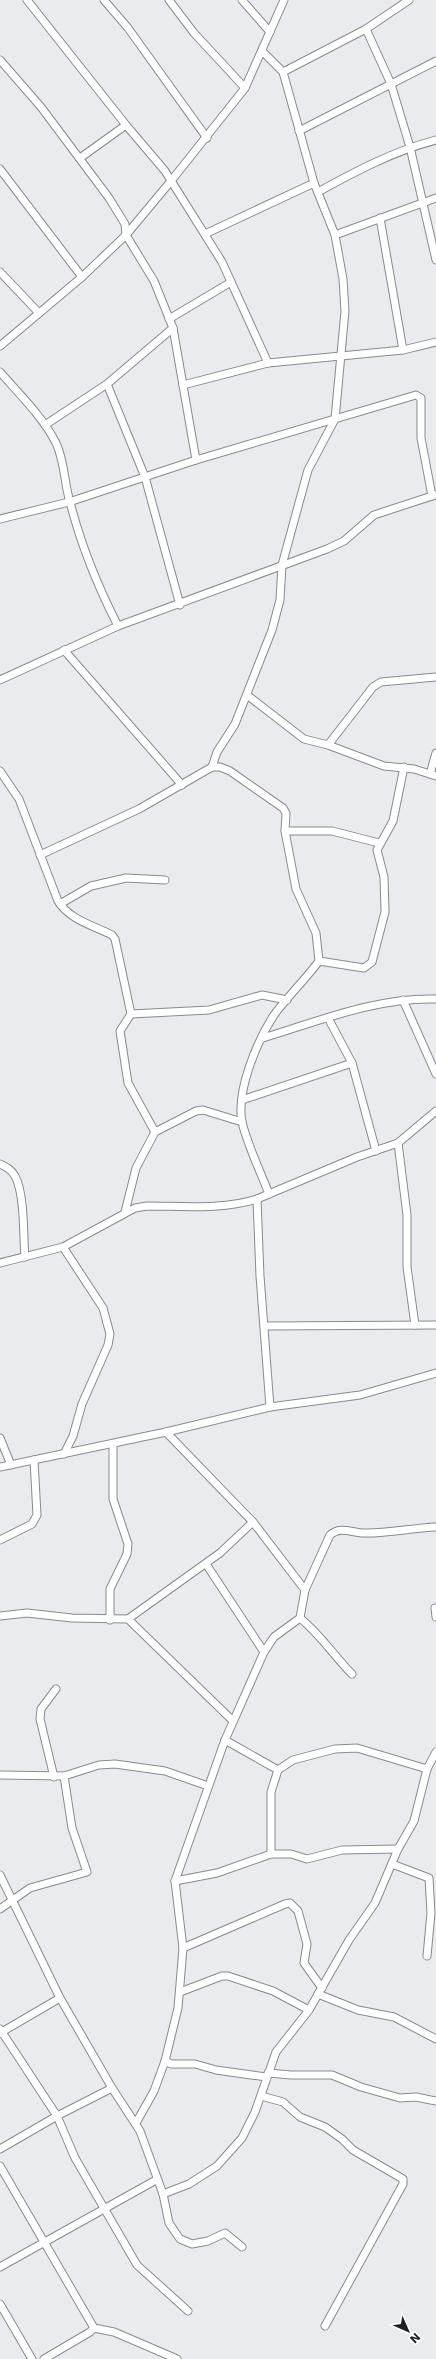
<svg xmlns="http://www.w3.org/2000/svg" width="436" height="2359" font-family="'DejaVu Sans',sans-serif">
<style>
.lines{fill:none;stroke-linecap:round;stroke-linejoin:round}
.minor-casing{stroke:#888a8c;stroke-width:9}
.minor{stroke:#fff;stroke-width:7}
</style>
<rect width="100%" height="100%" fill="#eaebee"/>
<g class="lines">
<defs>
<g id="minor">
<polyline points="27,0 126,125 165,171 222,262 268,363"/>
<polyline points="104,0 128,28 207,138"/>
<polyline points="169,0 194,33 245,88"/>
<polyline points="242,0 270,32"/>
<polyline points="366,29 391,84 410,147 436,260"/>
<polyline points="0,60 41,107 109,198 125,224 126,235 154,281 173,328 196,460"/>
<polyline points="283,72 366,29 409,0"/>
<polyline points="299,131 436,61"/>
<polyline points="80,158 126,125"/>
<polyline points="0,169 82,277"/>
<path d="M318,192c38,-21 76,-41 118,-52"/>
<polyline points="380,218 403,350"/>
<polyline points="205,234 314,183"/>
<polyline points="335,235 436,198"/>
<polyline points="0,272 39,313"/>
<polyline points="169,319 231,282"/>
<polyline points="0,346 82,277 126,235 171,181 245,88 284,0"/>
<path d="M0,372c19,22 43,45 56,71 9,19 8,40 14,59 11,43 28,85 48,124"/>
<polyline points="107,384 145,477 180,605"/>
<polyline points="183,385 268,363 403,350 436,342"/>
<polyline points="45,425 107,384 173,328"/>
<polyline points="0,519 69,502 196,460 416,395 421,398 421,438 432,496"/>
<polyline points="64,650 182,785"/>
<polyline points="0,680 118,626 327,549 344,541 374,515 435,495"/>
<polyline points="247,695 304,739 328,745 384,766 414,769 436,776"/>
<polyline points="328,745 373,687 381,682 436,677"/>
<polyline points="212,767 217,752 235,724 272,630 280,600 282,565 308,470 335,419 345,311 343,279 335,235 314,183 283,72 262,51"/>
<path d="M0,771l19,28 39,102c12,19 34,24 54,34l3,4 16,75 -11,17 8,52 27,49"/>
<polyline points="430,774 436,753"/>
<polyline points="285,831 332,831 379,843"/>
<path d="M40,855l99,-46 73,-42h8l10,4 53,37 3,5 -1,18 11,58 20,44 3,28c-14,19 -31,35 -45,54 -17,26 -38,76 -32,107 5,22 19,51 27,72"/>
<polyline points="60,904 91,886 126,878 165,880"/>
<polyline points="319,961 364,968 372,962 385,912 384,877 377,850 393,821 404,767"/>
<polyline points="403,1000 436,1074"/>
<polyline points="131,1014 209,1010 262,995 287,1000"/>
<polyline points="328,1018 352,1063 376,1151"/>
<path d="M263,1038c56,-17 114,-41 173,-39"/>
<polyline points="242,1100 352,1063"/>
<polyline points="398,1143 407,1215 407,1267 415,1325"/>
<path d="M0,1164c6,3 11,5 15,12 10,19 8,59 10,81"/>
<polyline points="257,1199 260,1276 270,1407"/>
<polyline points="125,1212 136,1168 155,1132 196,1111 203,1110 242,1122"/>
<polyline points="63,1247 103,1308 110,1334 108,1345 82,1404 73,1436 64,1454"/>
<path d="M0,1263l63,-16 72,-39 12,-2c36,0 76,4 110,-7l100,-42 41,-14 38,-32"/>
<polyline points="264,1326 436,1325"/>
<polyline points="166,1432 253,1522 305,1590"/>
<polyline points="0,1438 11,1465"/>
<polyline points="0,1467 166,1432 270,1407 360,1395 436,1373"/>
<polyline points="0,1540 32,1524 37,1515 34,1460"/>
<polyline points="206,1564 264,1652"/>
<polyline points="435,1608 436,1617"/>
<polyline points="0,1616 27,1613 72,1618 128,1619 220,1553 253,1522"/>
<path d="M300,1618c22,18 33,37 52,56"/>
<polyline points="128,1619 233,1721"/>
<polyline points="110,1620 110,1589 127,1554 128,1544 113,1499 113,1444"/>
<polyline points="225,1740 278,1770"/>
<polyline points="0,1775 64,1776 99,1765 115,1764 165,1771 208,1786"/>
<polyline points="54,1777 40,1719 41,1709 56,1689"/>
<polyline points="271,1854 271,1792 278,1770 293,1760 335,1749 357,1748 427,1769"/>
<polyline points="392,1864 429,1878 431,1913 427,1956"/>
<polyline points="0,1875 60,1998 112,2088 140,2131 163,2194 169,2223 175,2232 180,2239 192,2244 208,2241 225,2233 242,2247"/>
<polyline points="175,1881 217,1873 271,1854 291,1854 307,1859 342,1850 398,1849"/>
<polyline points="0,1909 30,1888 87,1872 72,1828 64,1776"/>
<polyline points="183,1948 285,1904 290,1903 298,1911 307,1944 304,1963 322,1988"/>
<polyline points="180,1992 222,1976 228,1976 273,1991 309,2010"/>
<polyline points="318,1994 358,2010 394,2017 436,2039"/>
<polyline points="0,2029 57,2116 75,2158 137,2265 188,2311"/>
<polyline points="0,2033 60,1998"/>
<polyline points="165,2061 171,2064 195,2064 216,2070 266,2077"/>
<polyline points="268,2073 291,2075 332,2075 361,2087 400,2098 416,2097 436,2101"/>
<polyline points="261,2096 283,2102 300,2117 325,2127 342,2139 353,2150 403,2179 403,2184 325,2326"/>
<path d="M136,2123l18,-32 11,-30 13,-53 5,-60 -8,-67 50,-141 39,-88 10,-15 26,-19 5,-28 25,-55c10,-9 20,-3 32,-2 24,1 49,-5 74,-6"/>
<polyline points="0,2149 57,2116 112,2088"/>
<polyline points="0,2166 94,2328 114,2332 177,2359"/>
<polyline points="163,2194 189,2184 217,2166 242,2138 255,2112 276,2052 309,2010 349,1940 375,1903 398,1849 414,1821 427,1769 436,1752"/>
<polyline points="0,2267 156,2180"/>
<polyline points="0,2304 32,2359"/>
<polyline points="44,2359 90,2332 94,2328"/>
</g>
</defs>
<use href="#minor" class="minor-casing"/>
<use href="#minor" class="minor"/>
</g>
<g transform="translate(408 2331) rotate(135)" stroke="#ffffff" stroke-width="3" paint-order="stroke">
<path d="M0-3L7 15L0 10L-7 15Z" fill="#1f2021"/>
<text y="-6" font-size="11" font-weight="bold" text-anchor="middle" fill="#1f2021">N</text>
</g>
</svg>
